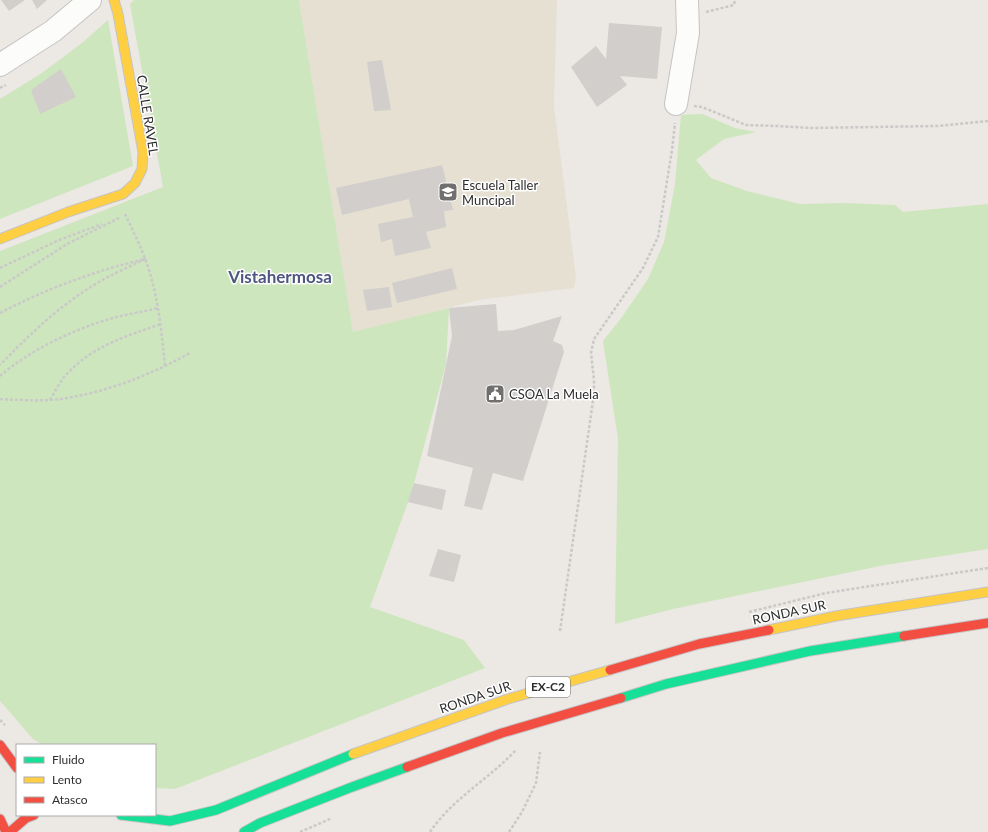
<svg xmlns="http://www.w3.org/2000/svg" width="988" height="832" font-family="Lato,sans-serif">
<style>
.education{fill:#e6e0d3}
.green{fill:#cee6be}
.building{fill:#d1cecb}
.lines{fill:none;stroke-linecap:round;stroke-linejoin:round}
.street-casing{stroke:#c5c4c5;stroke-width:24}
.fast-casing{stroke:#c5c4c5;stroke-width:11}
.slow-casing{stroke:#c5c4c5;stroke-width:11}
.jam-casing{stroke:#c5c4c5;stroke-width:11}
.path{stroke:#c9c9c8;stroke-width:2.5;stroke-dasharray:3 2;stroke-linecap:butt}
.street{stroke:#fcfcfb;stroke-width:22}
.fast{stroke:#16e098;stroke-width:9}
.slow{stroke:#ffcf43;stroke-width:9}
.jam{stroke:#f24e42;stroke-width:9}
.labels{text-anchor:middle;stroke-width:3;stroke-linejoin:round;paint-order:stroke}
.shield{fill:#fff;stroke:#6d6d6d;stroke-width:1}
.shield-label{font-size:12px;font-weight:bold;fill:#2e2e2e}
.street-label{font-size:13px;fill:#2e2e2e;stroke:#fff}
.poi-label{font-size:13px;fill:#2e2e2e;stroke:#fff;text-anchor:start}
.district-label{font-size:17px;font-weight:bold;fill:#4d5680;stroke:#fff}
</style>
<rect width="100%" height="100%" fill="#ece8e4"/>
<polygon class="education" points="299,0 557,0 554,105 576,278 574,288 479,300 353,333"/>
<g class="green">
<polygon points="134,0 299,0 353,332 449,308 446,364 412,491 370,607 464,640 485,668 175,789 155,788 155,745 43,745 33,739 0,701 0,251 163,187 130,4"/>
<polygon points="108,20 133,166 0,219 0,99 42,73 82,43"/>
<polygon points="702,114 735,128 756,132 724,139 696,160 711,178 747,191 800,204 844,203 895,205 903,212 988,204 988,549 885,565 673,609 615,624 618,439 603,341 622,317 648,279 664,242 675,184 681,115"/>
</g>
<g class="building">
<polygon points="1,0 25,0 9,11"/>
<polygon points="32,0 47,0 37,9"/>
<polygon points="609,23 662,27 657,79 620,76 627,85 597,107 571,67 596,46 606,59"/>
<polygon points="382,60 391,110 374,111 367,62"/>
<polygon points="61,69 76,97 40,114 31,90"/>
<polygon points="442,165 453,210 444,211 446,227 426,232 431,248 395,256 392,239 381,242 378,224 413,217 409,199 342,215 336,188"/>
<polygon points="452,268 457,289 397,303 392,283"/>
<polygon points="389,287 392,307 367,311 363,290"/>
<polygon points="496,304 498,331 514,330 562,316 553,341 562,345 564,352 523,481 493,473 482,510 464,506 473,468 427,456 452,336 449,308"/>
<polygon points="414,483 446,490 442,510 408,502"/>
<polygon points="438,549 461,555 454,582 429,576"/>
</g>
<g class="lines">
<defs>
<g id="street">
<polyline points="0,65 53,31 90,0"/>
<polyline points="676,104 688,33 687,0"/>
</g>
<g id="fast">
<polyline points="621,698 666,684 810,651 904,636"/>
<polyline points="121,815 170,821 216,810 353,754"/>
<polyline points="244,832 260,823 352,787 407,767"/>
</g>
<g id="slow">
<polyline points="0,239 68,212 123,194 135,183 142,169 143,152 118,14 114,0"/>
<polyline points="769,630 836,616 988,592"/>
<polyline points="353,754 508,699 610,670"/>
</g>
<g id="jam">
<polyline points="904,636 988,623"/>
<polyline points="610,670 699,644 769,630"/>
<polyline points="0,745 17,768"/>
<polyline points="407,767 502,733 621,698"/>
<polyline points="0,819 6,832"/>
<polyline points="10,832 26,818 34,815"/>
</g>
</defs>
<use href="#street" class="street-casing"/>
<use href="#fast" class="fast-casing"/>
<use href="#slow" class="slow-casing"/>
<use href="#jam" class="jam-casing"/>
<g class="path">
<polyline points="706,12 734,5 735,0"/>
<polyline points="0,88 6,85"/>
<polyline points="694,106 702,107 746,125 777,126 811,128 938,126 988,121"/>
<path d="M125,214c9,19 19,39 25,59 9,31 12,63 15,94"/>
<polyline points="0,268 59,240 102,224"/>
<polyline points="0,287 67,244 121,217"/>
<path d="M0,313c46,-24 94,-42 145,-54 -15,7 -32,15 -46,23 -38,22 -69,52 -99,83"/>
<path d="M0,376c30,-26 74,-47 113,-58 14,-4 30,-6 45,-10"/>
<path d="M0,399c22,1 45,3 67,-1 43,-7 85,-24 123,-45"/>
<path d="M50,400c5,-8 9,-17 15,-24 27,-30 59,-39 96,-52"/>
<polyline points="749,612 826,593 988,568"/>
<polyline points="560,631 594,394 594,380 591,353 594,339 643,268 658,237 672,150 675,123"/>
<polyline points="0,720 5,725"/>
<polyline points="300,832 332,818"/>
<path d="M430,832c22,-33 59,-53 86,-82"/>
<polyline points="509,832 522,812 536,783 540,752"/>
</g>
<use href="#street" class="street"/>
<use href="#fast" class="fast"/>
<use href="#slow" class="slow"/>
<use href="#jam" class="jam"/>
</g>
<defs>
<symbol id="university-square" viewBox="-11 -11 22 22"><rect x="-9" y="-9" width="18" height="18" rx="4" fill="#706f6e" stroke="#fff"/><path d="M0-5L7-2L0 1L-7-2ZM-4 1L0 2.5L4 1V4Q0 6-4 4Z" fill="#fff"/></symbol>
<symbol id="civic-square" viewBox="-11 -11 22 22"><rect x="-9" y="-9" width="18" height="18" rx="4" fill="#706f6e" stroke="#fff"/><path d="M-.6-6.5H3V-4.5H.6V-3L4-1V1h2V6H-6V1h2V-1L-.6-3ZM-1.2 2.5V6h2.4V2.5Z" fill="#fff"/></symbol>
</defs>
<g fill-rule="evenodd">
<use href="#university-square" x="437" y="181" width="22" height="22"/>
<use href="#civic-square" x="484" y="383" width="22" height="22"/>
</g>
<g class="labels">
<rect class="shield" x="526" y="677" width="44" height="20" rx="3"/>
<g class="shield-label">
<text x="548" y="691">EX-C2</text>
</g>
<g class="street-label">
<text transform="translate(148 115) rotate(81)" y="5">CALLE RAVEL</text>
<text transform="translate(789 612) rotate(-12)" y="5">RONDA SUR</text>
<text transform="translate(475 697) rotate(-19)" y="5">RONDA SUR</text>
</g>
<g class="poi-label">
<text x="462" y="190">Escuela Taller<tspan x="462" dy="15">Muncipal</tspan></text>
<text x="509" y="399">CSOA La Muela</text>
</g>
<g class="district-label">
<text x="280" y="283">Vistahermosa</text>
</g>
</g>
<rect x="16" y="744" width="140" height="72" fill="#ffffff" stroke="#ababab"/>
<rect x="24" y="757" width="20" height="6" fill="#16e098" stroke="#ababab"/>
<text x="52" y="764" font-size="12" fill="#2e2e2e">Fluido</text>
<rect x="24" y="777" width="20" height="6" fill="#ffcf43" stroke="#ababab"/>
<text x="52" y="784" font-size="12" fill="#2e2e2e">Lento</text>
<rect x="24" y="797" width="20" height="6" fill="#f24e42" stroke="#ababab"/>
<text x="52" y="804" font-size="12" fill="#2e2e2e">Atasco</text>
</svg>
